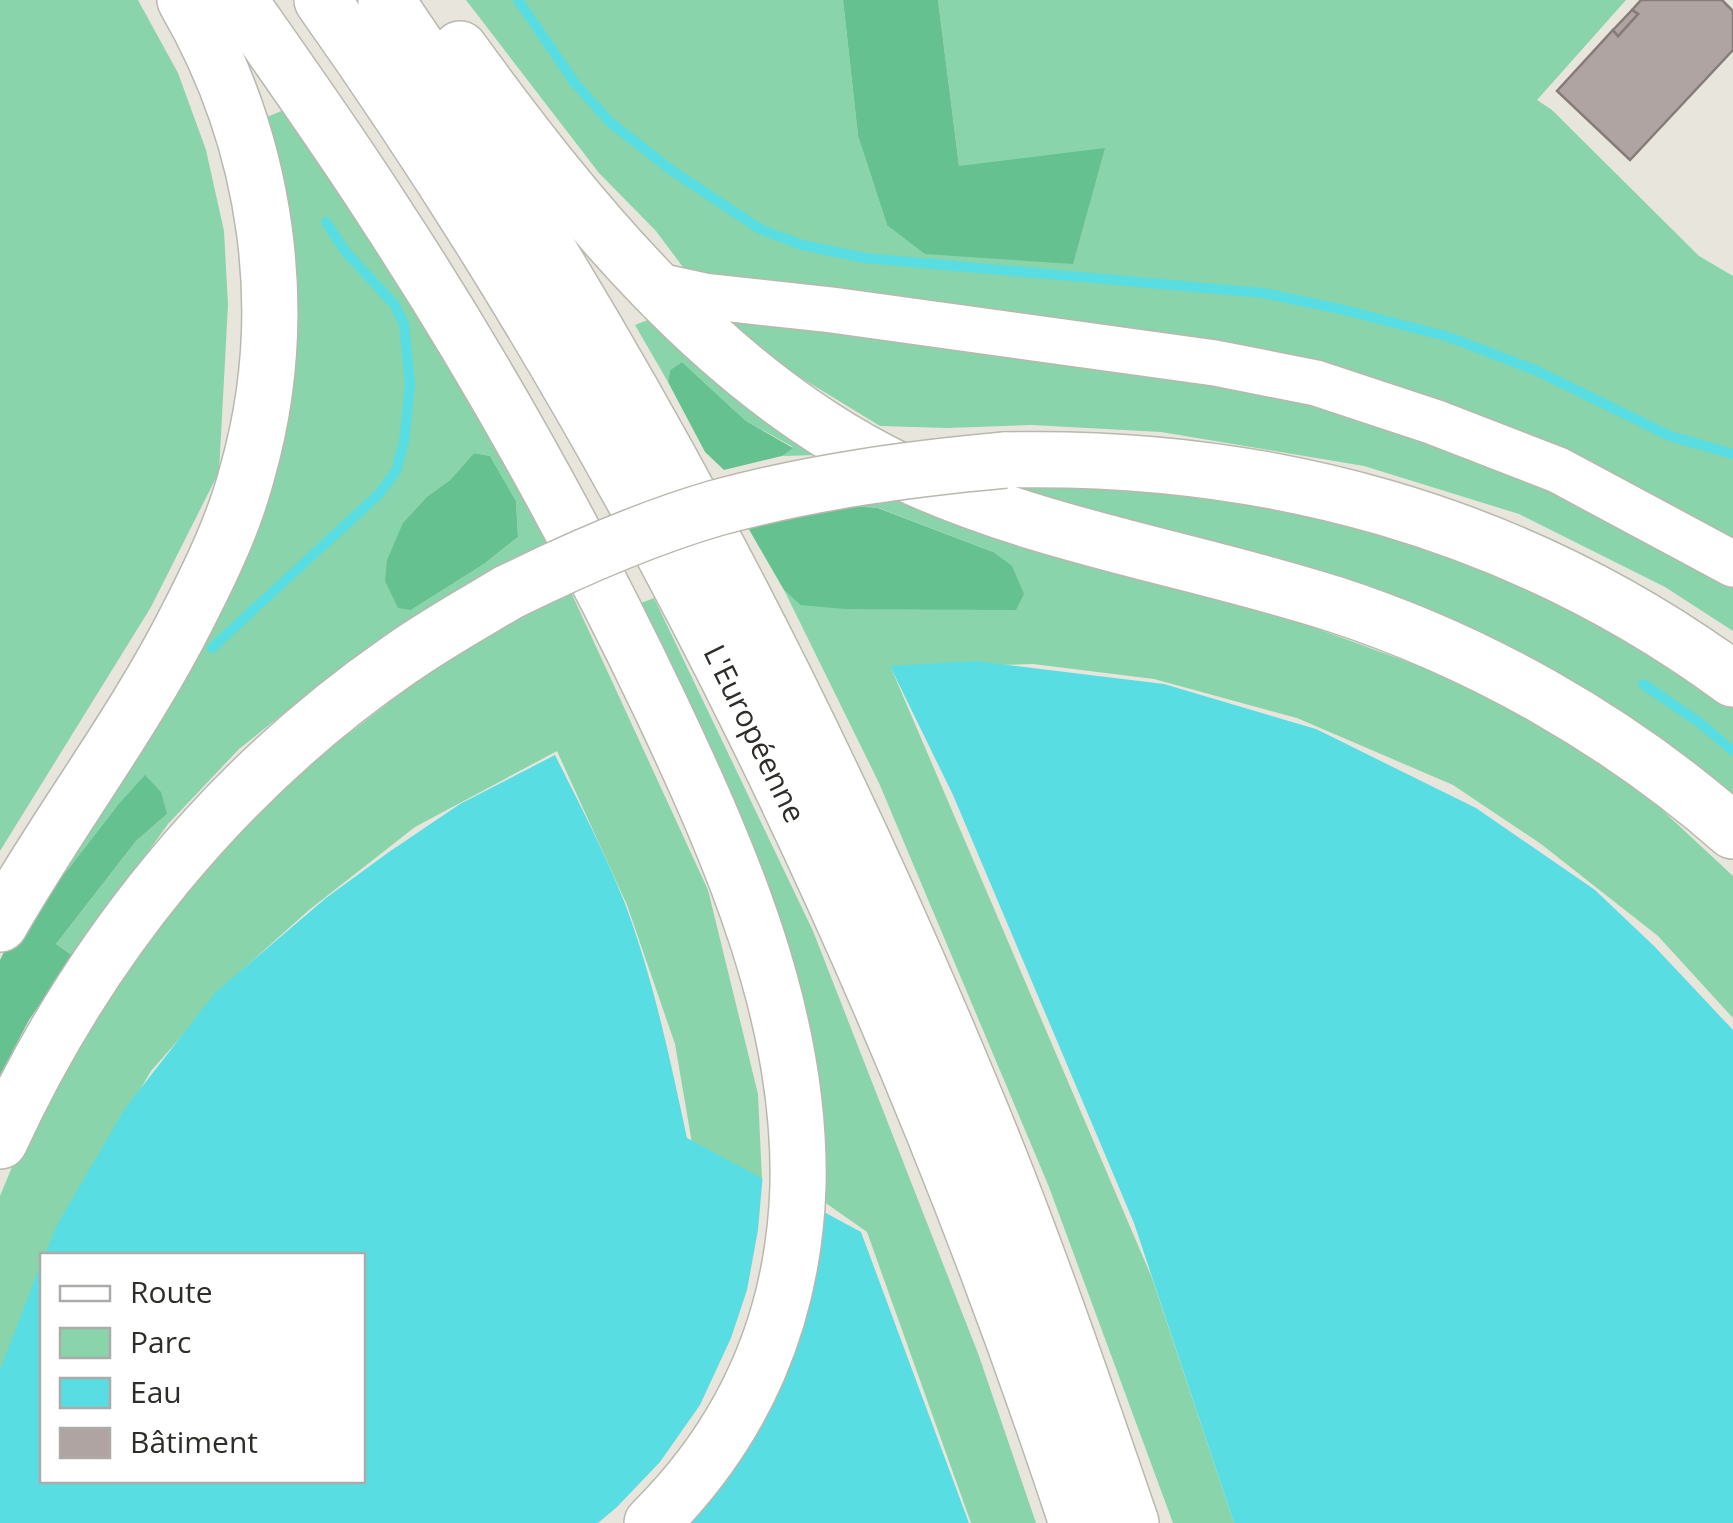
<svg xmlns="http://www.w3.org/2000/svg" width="1733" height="1523" font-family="'Open Sans',sans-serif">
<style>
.green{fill:#89d4aa;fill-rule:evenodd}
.forest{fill:#65c290}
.water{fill:#58dde3}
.pier{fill:#e8e6dc}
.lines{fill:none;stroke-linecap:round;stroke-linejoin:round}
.stream{stroke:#58dde3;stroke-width:10}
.building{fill:#b0a4a3;stroke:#867b79;stroke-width:2.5}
.minor-casing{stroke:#b9b8ae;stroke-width:48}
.highway-casing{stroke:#b9b8ae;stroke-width:58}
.minor{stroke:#fff;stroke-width:45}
.highway{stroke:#fff;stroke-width:55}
.highway-bridge-casing{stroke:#b9b8ae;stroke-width:58;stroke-linecap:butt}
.highway-bridge{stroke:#fff;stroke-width:55}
.labels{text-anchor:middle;stroke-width:8;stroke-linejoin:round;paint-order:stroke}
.street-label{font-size:30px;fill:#2e2d29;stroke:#fff}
</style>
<rect width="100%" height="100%" fill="#e8e6dc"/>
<g class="green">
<polygon points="0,0 138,0 178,73 206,150 224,231 228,305 219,472 151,607 0,851"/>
<polygon points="466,0 843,0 858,136 887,225 959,166 938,0 1626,0 1537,100 1552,110 1699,256 1733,276 1733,631 1665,587 1519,514 1364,466 1161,432 1032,425 947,428 880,426 736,338 656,231 599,173"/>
<path d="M291,107l263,433 -144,80 -63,43 -108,86 -71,75 -95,132 -17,-12 80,-103 31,-27 -50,-8 -48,62 -51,55 234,-388 10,-416zM474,453l16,3 26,45 2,36 -34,27 -73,46 17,-114 22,-16z"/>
<polygon points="655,317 819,455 782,456 793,447 746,421 682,362 670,370 668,382 635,325"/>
<polygon points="994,477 1205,484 1457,547 1733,698 1733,809 1669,753 1042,501"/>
<polygon points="898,492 1170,585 1307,625 1471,685 1549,729 1646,795 1733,876 1733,1018 1658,936 1541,844 1453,785 1297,718 1154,679 1033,664 891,668 1152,1278 1234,1523 1173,1523 1049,1187 879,783 784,590 800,605 993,552 879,508 853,506"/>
<polygon points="570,590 708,890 758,1094 762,1180 693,1149 675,1044 627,905 557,751 415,827 309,910 232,979 151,1071 82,1187 52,1255 42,1256 42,1277 0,1392 0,1196 45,1087 133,948 237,826 324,753 454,652"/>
<polygon points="654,598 813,931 979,1356 1036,1523 971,1523 867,1232 820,1199 636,605"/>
</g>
<g class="forest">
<polygon points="843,0 938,0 959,166 1105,148 1073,264 925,254 887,225 858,136"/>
<polygon points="682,362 746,421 793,448 782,456 724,470 705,452 668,382 670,370"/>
<polygon points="474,453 490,456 516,501 518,537 484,564 411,610 398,608 385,581 387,560 403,523 428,496 450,480"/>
<polygon points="853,506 878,508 993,552 1012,566 1024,594 1016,610 845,609 800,605 784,590 747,526"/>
<polygon points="145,775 161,792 167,814 136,841 56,944 73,956 29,1020 0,1075 0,960 18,923 69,868 117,806"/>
</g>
<g class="water">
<polygon points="976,661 1164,684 1316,729 1476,808 1595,890 1654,946 1733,1030 1733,1523 1234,1523 1134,1223 953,795 890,666"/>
<path d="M555,755c24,48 49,96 69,146 29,76 46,158 63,237l174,94 108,291h-969v-153l42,-109v219h320v-224l-317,-1 12,-30 69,-118 90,-115 110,-94 63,-46 71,-48z"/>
</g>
<polygon class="pier" points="763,1173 813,1200 675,1523 598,1523 617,1507 660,1462 700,1405 731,1338 747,1290 758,1230"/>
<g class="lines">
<g class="stream">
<polyline points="518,0 575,83 610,122 671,170 760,229 802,245 865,258 1263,293 1340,309 1449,337 1535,370 1670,436 1733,454"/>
<polyline points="212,648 379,494 396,471 404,442 410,384 404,324 394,304 345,251 326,222"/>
<polyline points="1643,684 1700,723 1733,751"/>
</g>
</g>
<g class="building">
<polygon points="1641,0 1722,0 1733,11 1733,50 1630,160 1557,91 1613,30 1618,36 1638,14 1632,10"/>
<polygon points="1632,10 1638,14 1618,36 1613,30"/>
</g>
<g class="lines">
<defs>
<polyline id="minor" points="654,285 704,296 832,310 1215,363 1316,383 1434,422 1558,470 1733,564"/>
<g id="highway">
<path d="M239,0c49,70 99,140 145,212 103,157 195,323 276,493 71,150 142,312 138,481 -4,131 -53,245 -146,337"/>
<path d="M322,0c327,462 578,986 755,1523"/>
<path d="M386,0c237,343 430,713 589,1098 58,139 107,282 156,425"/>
<path d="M460,49c117,161 257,335 440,422 138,65 290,87 434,133 145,47 284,126 399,227"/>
<path d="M1005,460c263,-6 514,62 728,219"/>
<path d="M0,924c60,-105 135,-202 189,-310 23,-45 45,-91 58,-140 46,-160 21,-331 -62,-474"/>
<path d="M0,1141c88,-192 224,-360 399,-481 35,-25 73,-46 110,-68"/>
</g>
</defs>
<use href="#minor" class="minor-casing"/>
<use href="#highway" class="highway-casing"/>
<use href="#minor" class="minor"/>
<use href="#highway" class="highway"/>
<defs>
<path id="highway-bridge" d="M509,592c67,-33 135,-63 207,-84 95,-26 191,-39 289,-48"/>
</defs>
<use href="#highway-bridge" class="highway-bridge-casing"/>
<use href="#highway-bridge" class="highway-bridge"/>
</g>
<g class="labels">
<g class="street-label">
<text transform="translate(754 734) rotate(64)" y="10">L'Européenne</text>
</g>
</g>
<rect x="40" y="1253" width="325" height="230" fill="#ffffff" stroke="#ababa9" stroke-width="2.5"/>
<rect x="60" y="1286" width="50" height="15" fill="#ffffff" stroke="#ababa9" stroke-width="2.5"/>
<text x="130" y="1303" font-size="30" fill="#2e2d29">Route</text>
<rect x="60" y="1328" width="50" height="30" fill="#89d4aa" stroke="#ababa9" stroke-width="2.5"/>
<text x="130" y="1353" font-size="30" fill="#2e2d29">Parc</text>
<rect x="60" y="1378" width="50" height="30" fill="#58dde3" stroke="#ababa9" stroke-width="2.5"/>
<text x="130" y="1403" font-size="30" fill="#2e2d29">Eau</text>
<rect x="60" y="1428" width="50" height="30" fill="#b0a4a3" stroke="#ababa9" stroke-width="2.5"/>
<text x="130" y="1453" font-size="30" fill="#2e2d29">Bâtiment</text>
</svg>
